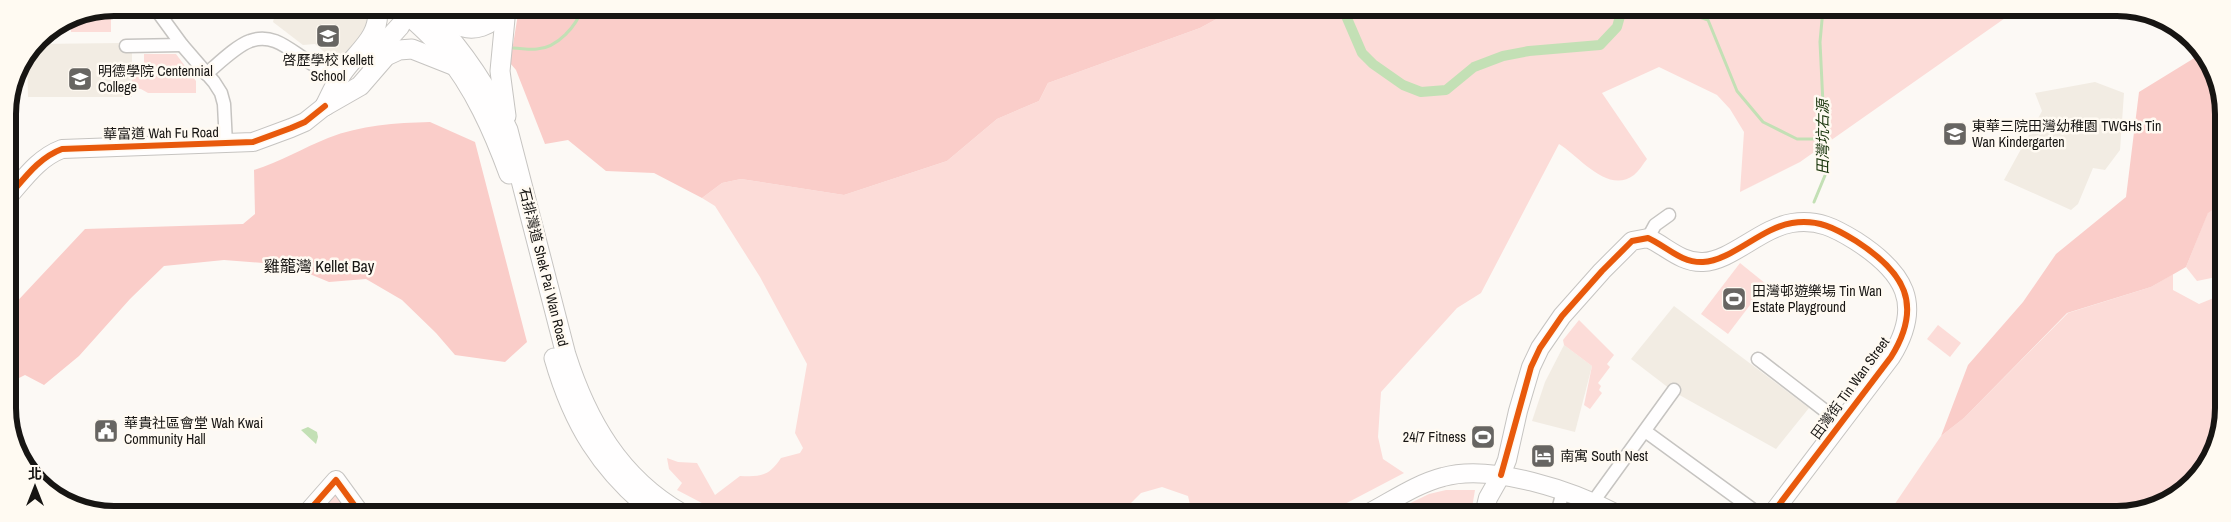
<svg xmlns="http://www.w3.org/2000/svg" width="2231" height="522" font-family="'Archivo Narrow','Noto Sans TC',sans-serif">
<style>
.built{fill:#f2ece3}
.green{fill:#fcdcd8}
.forest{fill:#facdc9}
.water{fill:#c3e0b5}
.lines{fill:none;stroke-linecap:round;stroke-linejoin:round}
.stream{stroke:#c3e0b5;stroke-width:3}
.canal{stroke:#c3e0b5;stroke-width:10}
.street-casing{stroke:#c6c4c1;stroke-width:15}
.secondary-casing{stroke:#c6c4c1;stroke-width:20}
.primary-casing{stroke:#c6c4c1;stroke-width:21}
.street{stroke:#fffefe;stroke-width:12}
.secondary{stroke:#fffefe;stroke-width:18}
.primary{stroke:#fffefe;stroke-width:19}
.cycleway-casing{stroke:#fffaf2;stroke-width:9}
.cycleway{stroke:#e8590c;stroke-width:6}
.labels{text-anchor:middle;stroke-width:5;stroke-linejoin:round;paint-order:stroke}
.poi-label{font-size:14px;fill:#171513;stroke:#fffaf2;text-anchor:start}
.street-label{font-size:14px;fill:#171513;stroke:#fffaf2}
.water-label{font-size:15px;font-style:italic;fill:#17340a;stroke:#fffaf2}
.quarter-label{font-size:16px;fill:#171513;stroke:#fffaf2}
.rim{fill:none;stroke:#171513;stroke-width:6}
</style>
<rect width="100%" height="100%" fill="#fcf9f5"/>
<g class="built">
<polygon points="283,8 371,8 368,27 348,56 336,58 329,56 315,44 303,45 273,22 274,18"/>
<polygon points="121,43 121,51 132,51 132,97 28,97 27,55 35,44"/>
<polygon points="2095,82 2124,93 2120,150 2105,170 2093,168 2078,204 2071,210 2004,180 2042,111 2035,93"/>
<polygon points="1674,306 1809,408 1776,449 1674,392 1631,359"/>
<polygon points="1564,345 1592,366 1575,432 1532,421 1545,382"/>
</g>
<g class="green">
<polygon points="444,8 494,8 493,11 470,23"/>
<path d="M1235,9h783l-218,153 -60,30 4,-60 -14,-23 -13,-14 -58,-28 -57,26 45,66c-4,5 -8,12 -13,16 -26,20 -55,-19 -75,-31l-78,149 -24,15 -76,84 -3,45 5,22 21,14 -63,33 -26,8 -123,-1 -4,-17 -26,-9 -21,6 -20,20h-400l-44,-23 5,-7 -13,-14 -2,-11 11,4 19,1 18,32 25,-19c21,1 29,0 41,-18l19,-5 3,-5 -8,-15 12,-69 -47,-87 -45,-71 -13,-8 20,-15 19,-4 103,16 103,-34 50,-42 42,-18 9,-18 152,-55z"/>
<polygon points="99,10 111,10 111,32 71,32 70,18"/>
<polygon points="144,54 176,54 196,81 196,93 148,93 141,89 132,88 132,70 144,70"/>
<polygon points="2221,204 2221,276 2197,281 2186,267 2208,212"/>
<polygon points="1740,263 1766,284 1728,334 1701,314"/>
<polygon points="2173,274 2173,290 2199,304 2221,295 2221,429 2187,488 2124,514 1888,514 1941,436 1964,418 2068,313 2151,287"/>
<polygon points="1579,320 1614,355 1607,364 1610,367 1598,383 1601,386 1599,390 1602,393 1590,409 1584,405 1592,366 1564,345 1563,340"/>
<polygon points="1938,325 1961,343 1950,357 1927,339"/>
<polygon points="1446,490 1475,490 1471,514 1388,514 1429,494"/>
<polygon points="336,493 353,513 314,513"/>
</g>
<g class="forest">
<polygon points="519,8 1235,9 1200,28 1048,83 1039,101 997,119 947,161 844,195 741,179 722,183 702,198 654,173 606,171 568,140 545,144 516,70 510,63"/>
<polygon points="2190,37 2192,39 2221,93 2221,204 2208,213 2186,267 2151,287 2067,313 1964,418 1941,436 1968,365 2023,302 2056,254 2126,197 2139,92 2196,57"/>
<path d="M430,122l45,20 52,200 -22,20 -50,-7 -19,-22 -34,-33 -36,-21 -37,3 -41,-17 -64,-5 -60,6 -34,33 -51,57 -35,29 -19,-10 -16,8v-73l76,-81 158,-5 12,-10 -1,-44c26,-8 49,-22 74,-32 33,-13 67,-15 102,-16z"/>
</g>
<polygon class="water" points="308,427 317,432 318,437 316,444 301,430"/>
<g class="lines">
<g class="stream">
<polyline points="1683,9 1688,13 1708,20 1737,91 1763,122 1797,139 1825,139"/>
<path d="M513,48c8,0 16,2 24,1 20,-1 40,-23 45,-41"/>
<polyline points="1814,202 1826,173 1825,139 1820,123 1823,104 1820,42 1823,9"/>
</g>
<polyline class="canal" points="1343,9 1362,53 1373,64 1403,85 1421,92 1446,90 1474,67 1503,56 1529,51 1600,45 1617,27 1622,9"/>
<defs>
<g id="street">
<polyline points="155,8 182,45 214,82 221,93 224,104 226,144"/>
<polyline points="126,46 182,45"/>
<path d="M206,74c12,-10 30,-28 44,-33 26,-10 44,14 66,25 9,5 17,6 26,8"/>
<polyline points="1648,238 1655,225 1669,215"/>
<polyline points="1758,359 1841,423"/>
<polyline points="1645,431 1759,514"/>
<polyline points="1593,502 1674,390"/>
<polyline points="1557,514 1563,491"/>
</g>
<g id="secondary">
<path d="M8,197c16,-18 30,-39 54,-48l191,-7 38,-14 14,-6 20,-16"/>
<polyline points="307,513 336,480 360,513"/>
<path d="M1367,514c25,-13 49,-30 76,-37 48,-14 131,14 174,37"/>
<path d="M1484,514l4,-16 13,-23 6,-15 11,-49 13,-44 9,-19 22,-32 40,-45 30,-30 16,-3c18,8 33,25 55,24 28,-1 58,-34 89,-39 26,-4 43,5 64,18 48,31 68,63 35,116l-119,157"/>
</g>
<g id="primary">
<path d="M401,8c14,14 31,27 43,43 30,37 49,79 65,123"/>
<path d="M422,8c37,36 64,76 86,122l58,225c21,66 54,123 115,158"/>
<path d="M437,8c6,5 11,11 18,15 17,11 39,3 47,-15"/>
<polyline points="369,60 400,26"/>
<polyline points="325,106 360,86 386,56 399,50 412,49 455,66"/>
<path d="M325,106c5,-10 10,-21 16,-31 14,-22 41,-38 36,-67"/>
<polyline points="506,116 500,71 506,8"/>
<path d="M554,358c19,66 47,112 101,155"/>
</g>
</defs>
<use href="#street" class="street-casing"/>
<use href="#secondary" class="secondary-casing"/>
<use href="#primary" class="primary-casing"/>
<use href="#street" class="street"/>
<use href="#secondary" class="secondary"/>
<use href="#primary" class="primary"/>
<defs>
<g id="cycleway">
<path d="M8,197c16,-18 30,-39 54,-48l191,-7 38,-14 14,-6 20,-16"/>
<path d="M1501,475l30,-108 9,-19 22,-32 40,-45 30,-30 16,-3c18,8 33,25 55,24 28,-1 58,-34 89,-39 26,-4 43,5 64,18 48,31 68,63 35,116l-119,157"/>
<polyline points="307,513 336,480 360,513"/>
</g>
</defs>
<use href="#cycleway" class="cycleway-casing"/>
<use href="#cycleway" class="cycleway"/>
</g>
<defs>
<symbol id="school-square" viewBox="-11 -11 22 22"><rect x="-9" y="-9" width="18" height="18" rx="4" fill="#676562" stroke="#fffaf2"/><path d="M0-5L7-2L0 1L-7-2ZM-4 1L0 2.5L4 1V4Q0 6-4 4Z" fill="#fff"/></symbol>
<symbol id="university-square" viewBox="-11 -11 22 22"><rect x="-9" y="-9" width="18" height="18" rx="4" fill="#676562" stroke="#fffaf2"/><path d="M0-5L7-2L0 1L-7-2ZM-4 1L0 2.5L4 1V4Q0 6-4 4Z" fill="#fff"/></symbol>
<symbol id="stadium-square" viewBox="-11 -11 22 22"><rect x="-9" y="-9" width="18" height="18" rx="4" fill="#676562" stroke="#fffaf2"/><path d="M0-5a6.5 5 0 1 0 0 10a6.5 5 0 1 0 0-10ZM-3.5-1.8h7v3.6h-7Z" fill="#fff"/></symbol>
<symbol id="civic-square" viewBox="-11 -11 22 22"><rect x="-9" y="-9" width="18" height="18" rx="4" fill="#676562" stroke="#fffaf2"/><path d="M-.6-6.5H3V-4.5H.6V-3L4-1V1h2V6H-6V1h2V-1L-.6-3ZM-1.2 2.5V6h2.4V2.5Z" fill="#fff"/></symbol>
<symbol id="hotel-square" viewBox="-11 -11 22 22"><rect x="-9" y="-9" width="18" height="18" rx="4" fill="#676562" stroke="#fffaf2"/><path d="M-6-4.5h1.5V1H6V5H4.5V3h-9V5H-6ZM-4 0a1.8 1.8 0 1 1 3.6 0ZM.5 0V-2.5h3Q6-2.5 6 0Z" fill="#fff"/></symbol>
</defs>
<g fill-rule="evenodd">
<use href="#school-square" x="314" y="22" width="28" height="28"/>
<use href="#university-square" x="66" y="65" width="28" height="28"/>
<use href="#school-square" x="1941" y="120" width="28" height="28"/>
<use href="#stadium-square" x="1720" y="285" width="28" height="28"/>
<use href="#civic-square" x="92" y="417" width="28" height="28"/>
<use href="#stadium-square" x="1469" y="423" width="28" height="28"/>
<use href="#hotel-square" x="1529" y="442" width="28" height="28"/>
</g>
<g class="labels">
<g class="poi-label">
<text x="328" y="65" text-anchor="middle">啓歷學校 Kellett<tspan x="328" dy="16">School</tspan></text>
<text x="98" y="76">明德學院 Centennial<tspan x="98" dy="16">College</tspan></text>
<text x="1972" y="131">東華三院田灣幼稚園 TWGHs Tin<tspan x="1972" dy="16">Wan Kindergarten</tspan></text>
<text x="1752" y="296">田灣邨遊樂場 Tin Wan<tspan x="1752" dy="16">Estate Playground</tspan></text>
<text x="124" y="428">華貴社區會堂 Wah Kwai<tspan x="124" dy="16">Community Hall</tspan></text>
<text x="1466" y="442" text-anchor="end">24/7 Fitness</text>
<text x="1560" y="461">南寓 South Nest</text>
</g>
<g class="street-label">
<text transform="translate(161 133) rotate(-1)" y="5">華富道 Wah Fu Road</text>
<text transform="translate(544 267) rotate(76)" y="5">石排灣道 Shek Pai Wan Road</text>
<text transform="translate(1850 388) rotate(-54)" y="5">田灣街 Tin Wan Street</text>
</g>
<g class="water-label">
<text transform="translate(1823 137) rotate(-90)" y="5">田灣坑右源</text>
</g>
<g class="quarter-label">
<text x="319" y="272">雞籠灣 Kellet Bay</text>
</g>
</g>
<path d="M0 0H2231V522H0ZM114 16H2117A98 98 0 0 1 2215 114V408A98 98 0 0 1 2117 506H114A98 98 0 0 1 16 408V114A98 98 0 0 1 114 16Z" fill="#fffaf2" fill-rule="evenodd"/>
<path class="rim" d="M114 16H2117A98 98 0 0 1 2215 114V408A98 98 0 0 1 2117 506H114A98 98 0 0 1 16 408V114A98 98 0 0 1 114 16Z"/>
<g transform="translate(35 487)" stroke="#fffaf2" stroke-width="4" paint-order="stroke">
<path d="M0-4L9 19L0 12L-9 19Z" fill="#171513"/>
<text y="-8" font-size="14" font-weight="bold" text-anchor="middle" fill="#171513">北</text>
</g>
</svg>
